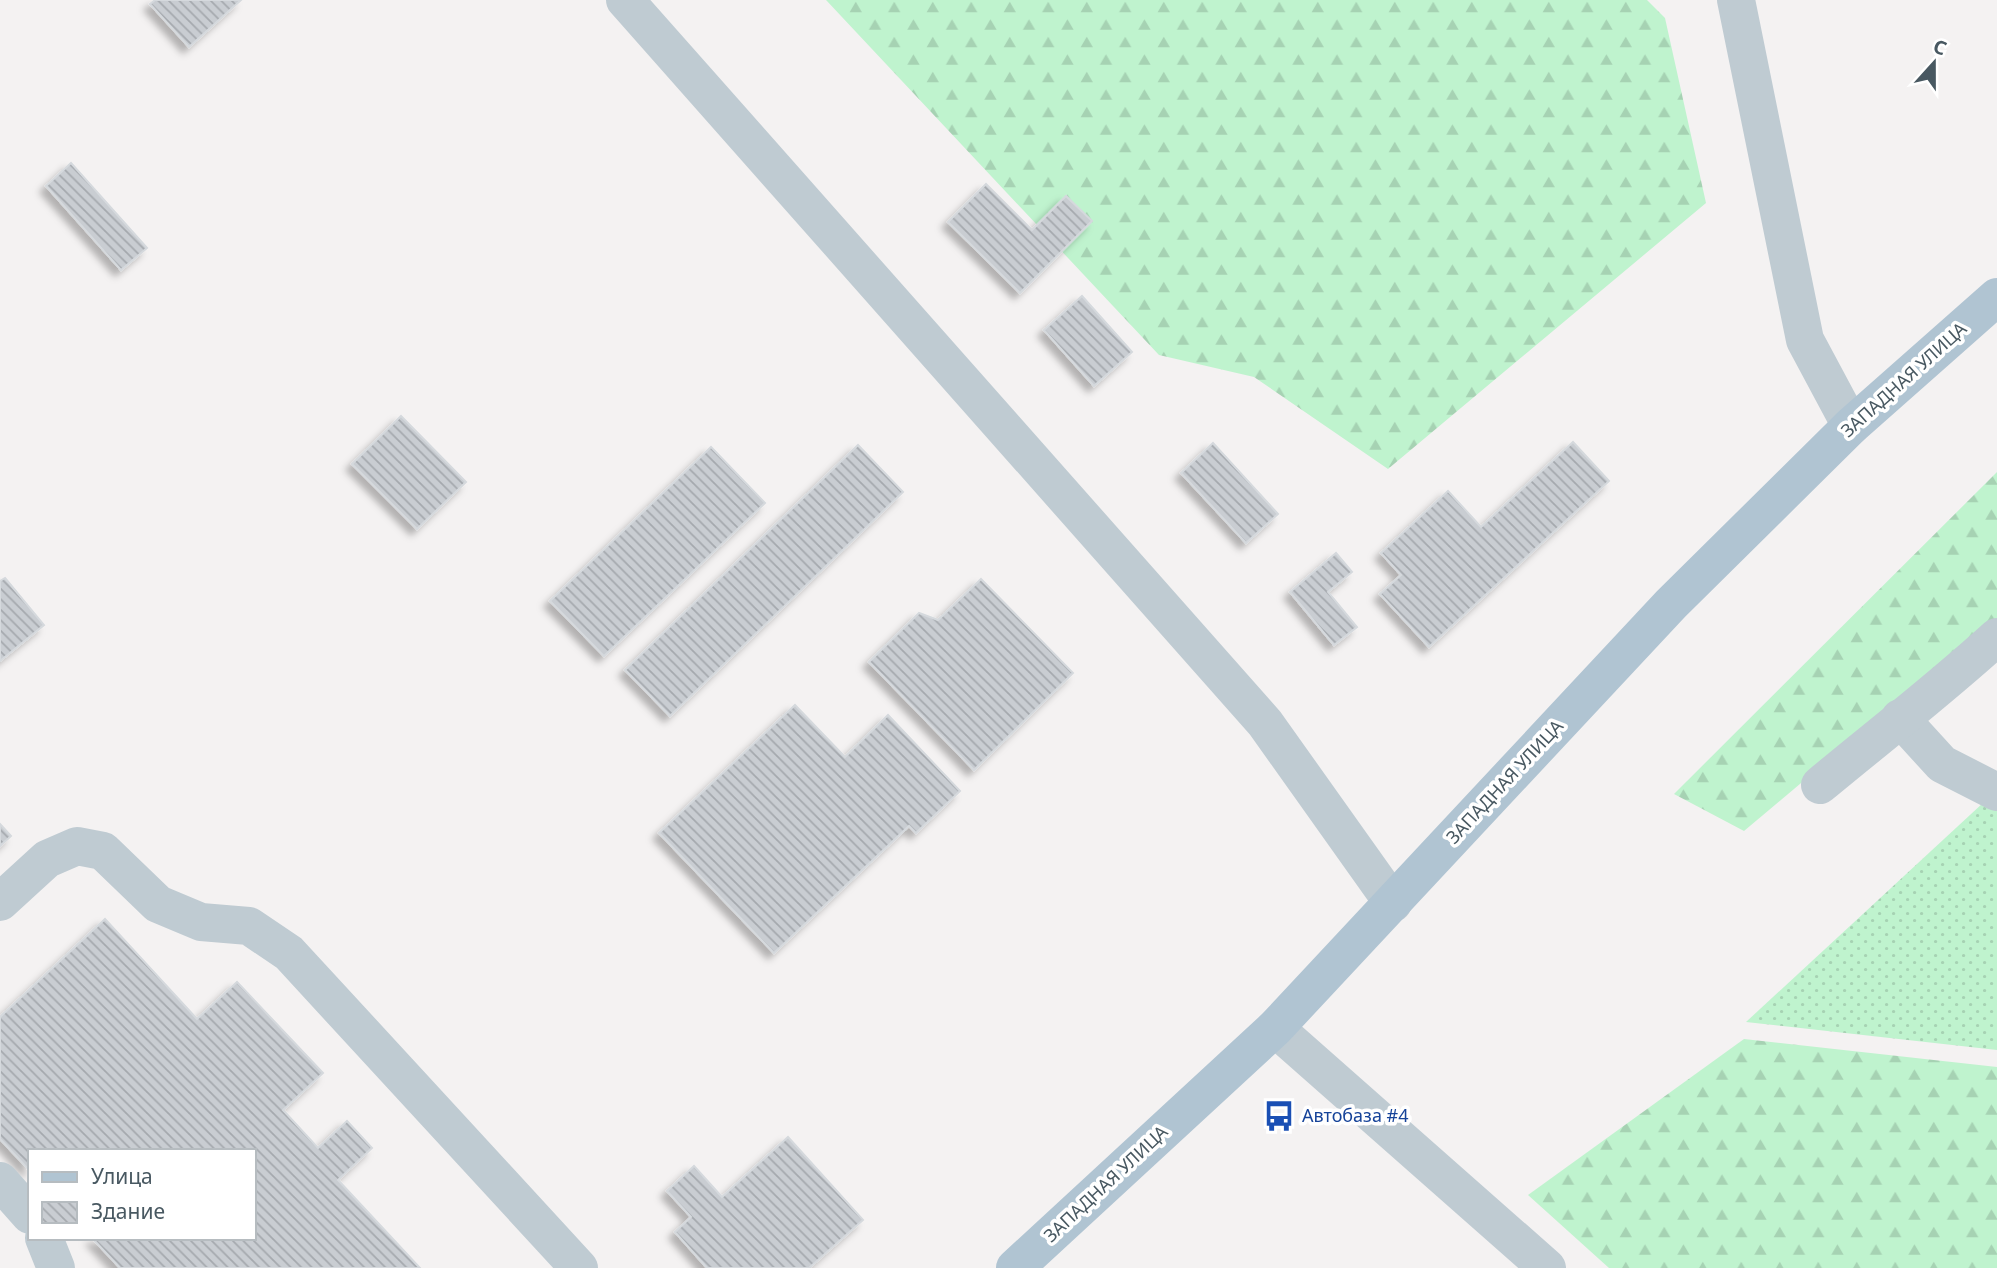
<svg xmlns="http://www.w3.org/2000/svg" width="1997" height="1268" font-family="'Noto Sans',sans-serif">
<style>
.forest{fill:url(#forest-firs)}
.garden{fill:url(#garden-dots)}
.building{fill:url(#building-back-hatch);stroke:#d5d9dd;stroke-width:2;filter:url(#shadow)}
.lines{fill:none;stroke-linecap:round;stroke-linejoin:round}
.minor{stroke:#bfcbd2;stroke-width:38}
.major{stroke:#b0c4d2;stroke-width:38}
.labels{text-anchor:middle;stroke-width:7;stroke-linejoin:round;paint-order:stroke}
.street-label{font-size:18px;fill:#485861;stroke:#fff}
.transit-label{font-size:18px;fill:#164399;stroke:#fff;text-anchor:start}
</style>
<defs>
<pattern id="forest-firs" width="22" height="20" patternUnits="userSpaceOnUse" patternTransform="scale(1.75)"><rect width="22" height="20" fill="#bff3ce"/><path d="M5 1l3.5 6h-7zM16 11l3.5 6h-7z" fill="#a6d2b3"/></pattern>
<pattern id="garden-dots" width="8" height="8" patternUnits="userSpaceOnUse" patternTransform="scale(1.75)"><rect width="8" height="8" fill="#bff3ce"/><path d="M2 2h.1M6 6h.1" fill="none" stroke="#a6d2b3" stroke-width="1.8" stroke-linecap="round"/></pattern>
<pattern id="building-back-hatch" width="6" height="6" patternUnits="userSpaceOnUse" patternTransform="scale(1.75)"><rect width="6" height="6" fill="#c9cdd2"/><path d="M-1 5l2 2M0 0l6 6M5-1l2 2" fill="none" stroke="#a5a9ae"/></pattern>
<filter id="shadow"><feDropShadow dx="-6" dy="6" stdDeviation="3.5" flood-color="#0004"/></filter>
</defs>
<rect width="100%" height="100%" fill="#f4f2f2"/>
<g class="forest">
<polygon points="826,0 1647,0 1665,18 1706,203 1388,469 1254,377 1159,355"/>
<polygon points="1997,472 1997,618 1744,831 1674,794"/>
<polygon points="1744,1039 1997,1067 1997,1268 1609,1268 1528,1195"/>
</g>
<polygon class="garden" points="1997,790 1997,1050 1746,1022"/>
<g class="building">
<polygon points="155,0 241,0 189,47 150,4"/>
<polygon points="71,163 147,248 121,270 46,186"/>
<polygon points="986,184 1032,230 1066,196 1092,221 1020,293 948,222"/>
<polygon points="1082,296 1132,352 1094,386 1044,330"/>
<polygon points="401,416 466,482 417,529 352,464"/>
<polygon points="1573,442 1609,481 1429,647 1380,594 1401,575 1381,553 1448,491 1481,527"/>
<polygon points="1213,443 1278,514 1246,543 1181,473"/>
<polygon points="858,445 903,492 670,716 625,670"/>
<polygon points="711,447 765,503 604,656 550,601"/>
<polygon points="1336,553 1352,572 1328,592 1357,627 1334,645 1290,592"/>
<polygon points="5,578 44,625 0,661 0,581"/>
<polygon points="981,579 1073,673 974,770 869,662 919,613 938,620"/>
<polygon points="795,705 845,757 888,715 960,791 916,833 909,826 774,953 659,833"/>
<polygon points="0,824 11,836 0,846"/>
<polygon points="105,919 197,1019 237,982 323,1073 283,1110 318,1148 347,1121 372,1148 338,1180 420,1268 120,1268 92,1238 254,1238 254,1151 30,1151 30,1171 0,1139 0,1017"/>
<polygon points="788,1137 863,1220 809,1268 707,1268 675,1232 691,1217 667,1191 694,1166 722,1197"/>
</g>
<g class="lines">
<g class="minor">
<polyline points="625,0 1265,723 1393,903"/>
<polyline points="1736,0 1805,340 1851,426"/>
<polyline points="1900,718 1942,764 1997,792"/>
<path d="M1820,785c59,-49 120,-96 177,-148"/>
<polyline points="0,902 47,859 77,846 103,851 158,904 201,922 249,926 289,953 579,1268"/>
<polyline points="1275,1028 1547,1268"/>
<polyline points="0,1181 30,1215"/>
<polyline points="44,1238 56,1268"/>
</g>
<polyline class="major" points="1015,1268 1275,1028 1671,604 1851,426 1997,297"/>
</g>
<defs>
<symbol id="bus-bare" viewBox="-9 -9 18 18"><path d="M-5-6H5V4H4V6H2V4H-2V6H-4V4H-5ZM-3.5-4V0h7V-4ZM-3.5 1.2v1.5H-2V1.2ZM2 1.2v1.5H3.5V1.2Z" fill="#1a4fb4" stroke="#fff" stroke-width="2.5" paint-order="stroke"/></symbol>
</defs>
<g fill-rule="evenodd">
<use href="#bus-bare" x="1257" y="1094" width="44" height="44"/>
</g>
<g class="labels">
<g class="street-label">
<text transform="translate(1904 380) rotate(-42)" y="6">ЗАПАДНАЯ УЛИЦА</text>
<text transform="translate(1505 782) rotate(-47)" y="6">ЗАПАДНАЯ УЛИЦА</text>
<text transform="translate(1106 1184) rotate(-43)" y="6">ЗАПАДНАЯ УЛИЦА</text>
</g>
<g class="transit-label">
<text x="1302" y="1122">Автобаза #4</text>
</g>
</g>
<rect x="28" y="1149" width="228" height="91" fill="#ffffff" stroke="#b6bcc0" stroke-width="2"/>
<rect x="42" y="1172" width="35" height="10" fill="#b0c4d2" stroke="#b6bcc0" stroke-width="2"/>
<text x="91" y="1184" font-size="21" fill="#485861">Улица</text>
<rect x="42" y="1202" width="35" height="21" fill="url(#building-back-hatch)" stroke="#b6bcc0" stroke-width="2"/>
<text x="91" y="1219" font-size="21" fill="#485861">Здание</text>
<g transform="translate(1934 63) rotate(21)" stroke="#ffffff" stroke-width="5" paint-order="stroke">
<path d="M0-5L12 26L0 18L-12 26Z" fill="#485861"/>
<text y="-10" font-size="19" font-weight="bold" text-anchor="middle" fill="#485861">С</text>
</g>
</svg>
